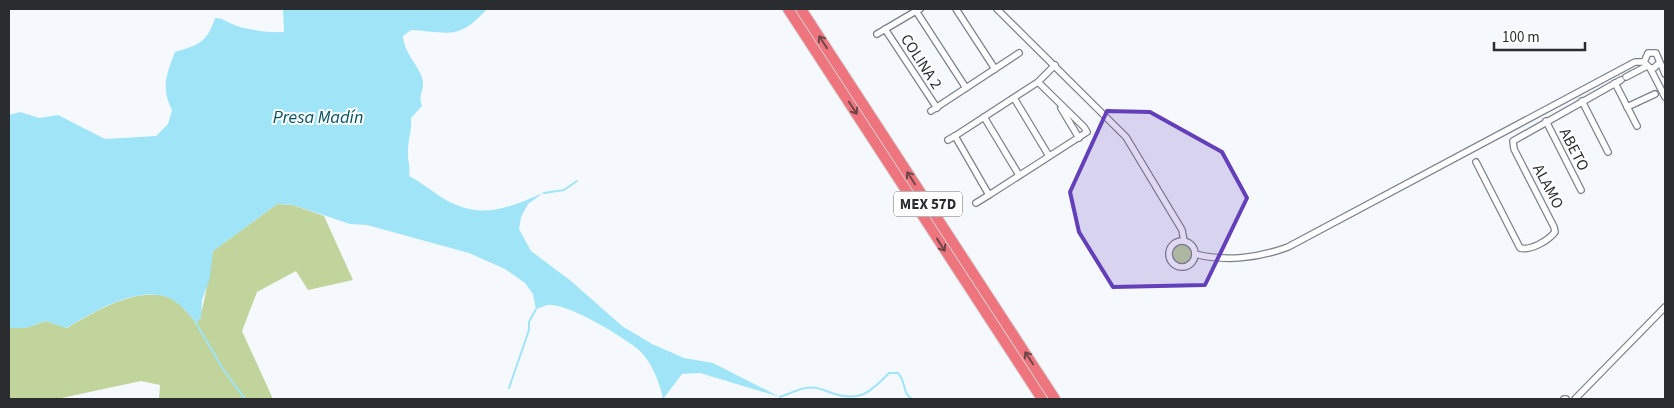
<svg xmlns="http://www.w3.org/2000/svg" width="1674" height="408" font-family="'Source Sans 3',sans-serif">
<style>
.green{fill:#c0d49c}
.water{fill:#a0e4f8}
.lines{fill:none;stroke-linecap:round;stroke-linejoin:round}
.stream{stroke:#a0e4f8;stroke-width:2}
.minor-casing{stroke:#7b8289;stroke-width:8}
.motorway-casing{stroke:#d4d5d6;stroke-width:12}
.minor{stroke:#fff;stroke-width:5.5}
.motorway{stroke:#ee757e;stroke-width:10}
.oneway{stroke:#6f464b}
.marked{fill:#6340b9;fill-opacity:0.2;stroke:#6340b9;stroke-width:4;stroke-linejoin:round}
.labels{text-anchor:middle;stroke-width:4;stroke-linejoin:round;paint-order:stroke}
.shield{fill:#fff;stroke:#6a6c6e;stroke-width:1}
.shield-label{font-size:15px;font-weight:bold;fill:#2a2d30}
.street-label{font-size:16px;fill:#2a2d30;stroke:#fff}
.water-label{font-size:18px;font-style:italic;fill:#005162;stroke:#fff}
</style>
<rect width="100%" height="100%" fill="#f5f9fe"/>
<g class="green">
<path d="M277,204l16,1 31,11 29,64 -45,10 -12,-19 -39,21 -15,39 31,68h-114l1,-14 -19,-4 -84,18h-48v-71h17l20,-7 21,7c27,-16 64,-39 97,-32 14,3 24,17 32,27 9,-9 13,-57 17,-72z"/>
<circle cx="1182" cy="254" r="10"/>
</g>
<path class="water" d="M283,9h204c-29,32 -38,23 -76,21l-8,6c1,19 20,33 20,47 0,10 -5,13 -1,23l-11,12c1,12 -3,22 -3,33 -1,9 3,16 1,25 12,6 21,14 32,21 39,24 65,12 102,-4l-15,11 -7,13 -2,12 12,22 40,30 51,45 30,18 32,14 29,5 67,34 -80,-24 -18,1 -19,25c-3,-16 -11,-36 -23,-48 -15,-13 -73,-49 -93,-46 -3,1 -7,3 -11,4l-3,-15 -8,-11 -20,-14 -36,-16 -102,-28 -17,-1 -57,-19 -16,-1 -64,47 -3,27 -8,22 -1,18 -5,5c-8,-10 -18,-23 -32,-27 -33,-8 -70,16 -98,32l-20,-7 -20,7h-17v-213l11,-3 19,6 19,-3 47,24 51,-3 12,-12 4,-14c-11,-22 -6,-35 3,-58 23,-7 32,-9 40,-34 9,0 13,5 22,8 12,4 35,7 47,6z"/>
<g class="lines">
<g class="stream">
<polyline points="544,193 564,190 577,181"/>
<polyline points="196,323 223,369 245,399"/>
<polyline points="509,388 529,330 529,322 536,309"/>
<path d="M780,397c9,-3 18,-8 26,-9 8,-2 16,1 23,4 29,11 40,2 60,-19h9c9,10 4,21 14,26"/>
</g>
<defs>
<g id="minor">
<polyline points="920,9 916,11 966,88"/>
<polyline points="956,9 995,69"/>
<polyline points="997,9 1126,137 1182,230 1184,241"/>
<polyline points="885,29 937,108"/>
<polyline points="877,34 916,11"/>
<polyline points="1659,63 1654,68 1650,68 1644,62 1648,53 1656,53 1665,74"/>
<polyline points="1650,68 1665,97"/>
<polyline points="1626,77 1647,66"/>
<polyline points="1038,82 1084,127 1087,132 989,195 955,136 1038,82 1055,65"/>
<polyline points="1615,83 1637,126"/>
<polyline points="1014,98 1049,156"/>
<polyline points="1582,101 1608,152"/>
<polyline points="1627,107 1655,94"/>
<polyline points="1061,108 1079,138"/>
<polyline points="931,111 1019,53"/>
<polyline points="984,117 1019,175"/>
<polyline points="1546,121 1581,190"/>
<polyline points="948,140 955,136"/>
<path d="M1476,162l44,86c10,3 28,-7 35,-16l-1,-5 -40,-78 -1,-8 108,-61"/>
<polyline points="976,203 989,195"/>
<circle cx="1182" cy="254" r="13"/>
<path d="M1195,254c30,8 64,4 93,-7l347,-185h9"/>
<polyline points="1564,399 1566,399"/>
<polyline points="1575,399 1665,307"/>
</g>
<g id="motorway">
<polyline points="788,9 1042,399"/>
<polyline points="801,9 1055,399"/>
</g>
</defs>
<use href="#minor" class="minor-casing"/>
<use href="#motorway" class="motorway-casing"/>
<use href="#minor" class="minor"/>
<use href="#motorway" class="motorway"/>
</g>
<defs><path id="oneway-shaft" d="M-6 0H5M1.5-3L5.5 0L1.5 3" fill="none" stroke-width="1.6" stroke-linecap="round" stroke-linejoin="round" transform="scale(1.25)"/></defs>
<g class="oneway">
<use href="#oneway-shaft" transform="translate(823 42) rotate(-123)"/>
<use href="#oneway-shaft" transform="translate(853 108) rotate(57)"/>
<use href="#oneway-shaft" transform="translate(911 178) rotate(-123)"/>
<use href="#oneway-shaft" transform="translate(941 245) rotate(58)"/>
<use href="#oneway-shaft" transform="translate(1029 358) rotate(-123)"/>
</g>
<path class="marked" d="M1107,111l43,1 72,40 25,46 -42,87 -92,2 -34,-55 -9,-40z"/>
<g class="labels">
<rect class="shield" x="894" y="191.5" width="68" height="25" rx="4"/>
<g class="shield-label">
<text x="928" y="209">MEX 57D</text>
</g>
<g class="street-label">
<text transform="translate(922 61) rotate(57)" y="6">COLINA 2</text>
<text transform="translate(1575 149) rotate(63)" y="6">ABETO</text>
<text transform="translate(1549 186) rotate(62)" y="6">ALAMO</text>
</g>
<g class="water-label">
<text x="318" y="123">Presa Madín</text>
</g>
</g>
<rect width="1674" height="408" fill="none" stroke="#2a2d30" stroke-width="20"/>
<path d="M1494 42v8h91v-8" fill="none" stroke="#2a2d30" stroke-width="2.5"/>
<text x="1502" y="42" font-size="15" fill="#2a2d30" stroke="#ffffff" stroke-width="4" paint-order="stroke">100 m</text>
</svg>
